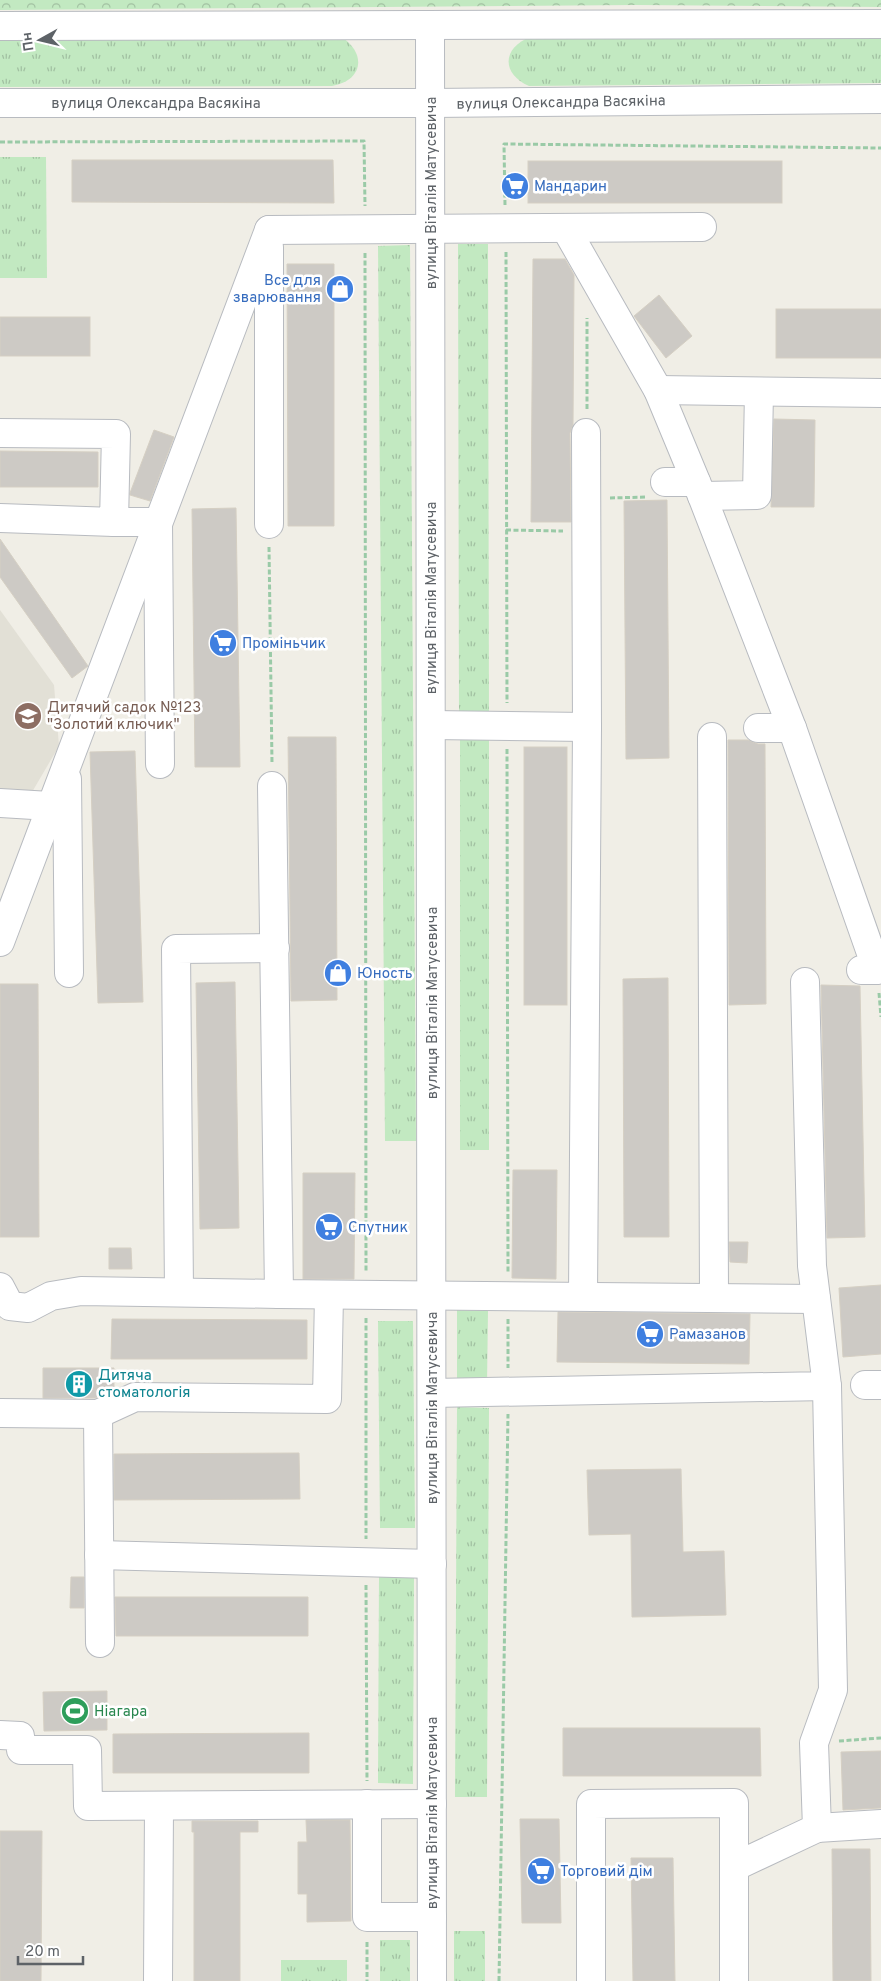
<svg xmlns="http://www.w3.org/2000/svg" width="881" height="1981" font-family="Overpass,sans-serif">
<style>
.education{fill:#e2e0d6}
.grass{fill:url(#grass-tufts)}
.forest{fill:url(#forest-crowns)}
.building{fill:#cdcac5;stroke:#d5cfc3}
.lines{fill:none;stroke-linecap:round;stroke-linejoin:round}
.minor-casing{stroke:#b8bbc0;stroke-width:30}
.path{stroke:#9acaa7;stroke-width:3;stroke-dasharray:5 2.5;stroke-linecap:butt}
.minor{stroke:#fff;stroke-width:28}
.labels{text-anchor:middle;stroke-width:5;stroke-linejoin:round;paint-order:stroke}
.street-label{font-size:15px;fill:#5d6267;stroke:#fff}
.shop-label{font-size:15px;fill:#366cbe;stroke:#fff;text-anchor:start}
.education-label{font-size:15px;fill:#785e54;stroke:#fff;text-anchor:start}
.culture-label{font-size:15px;fill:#0d838f;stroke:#fff;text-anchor:start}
.leisure-label{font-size:15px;fill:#27864d;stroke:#fff;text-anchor:start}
</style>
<defs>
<pattern id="grass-tufts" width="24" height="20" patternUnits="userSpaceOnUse" patternTransform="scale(1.25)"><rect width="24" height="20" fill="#c2e9c1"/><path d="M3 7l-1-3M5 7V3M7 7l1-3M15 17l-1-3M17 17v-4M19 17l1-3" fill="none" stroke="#a1c0a1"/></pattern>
<pattern id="forest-crowns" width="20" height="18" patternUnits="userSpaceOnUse" patternTransform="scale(1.25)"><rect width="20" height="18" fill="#c2e9c1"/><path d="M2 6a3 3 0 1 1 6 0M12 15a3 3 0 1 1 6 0" fill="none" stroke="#a1c0a1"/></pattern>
</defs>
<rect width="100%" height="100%" fill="#f0eee6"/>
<polygon class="education" points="0,610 54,685 59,746 18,816 0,815"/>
<g class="grass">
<path d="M881,35v48l-352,3c-28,-12 -27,-39 2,-49z"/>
<path d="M0,38h343c24,17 19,43 -11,48l-332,1z"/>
<polygon points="0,157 46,157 47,278 0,278"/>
<polygon points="458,244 488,244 489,716 459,716"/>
<polygon points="410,245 416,1141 385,1141 378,246"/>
<rect x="460" y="735" width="29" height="415"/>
<polygon points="457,1310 488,1311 487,1384 457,1384"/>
<polygon points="378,1321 413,1321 415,1528 380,1528"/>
<polygon points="457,1407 489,1408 487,1797 455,1797"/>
<polygon points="379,1576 414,1576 413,1784 378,1783"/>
<rect x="454" y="1931" width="31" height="50"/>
<rect x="380" y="1940" width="30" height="41"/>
<rect x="281" y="1960" width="66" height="21"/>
</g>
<polygon class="forest" points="0,0 881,0 881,7 637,5 0,10"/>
<g class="building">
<polygon points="72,160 333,160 334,203 72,202"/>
<rect x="528" y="161" width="254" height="42"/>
<polygon points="533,259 565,259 574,275 573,425 570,433 571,522 531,522"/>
<polygon points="287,264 334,264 334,526 288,526"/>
<polygon points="659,295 692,336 666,358 634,316"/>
<rect x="776" y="309" width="105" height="49"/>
<rect x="0" y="317" width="90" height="39"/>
<polygon points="774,419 815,420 814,507 771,507"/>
<polygon points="154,430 174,437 150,501 130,495 130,493"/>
<polygon points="0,451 98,452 98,487 0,487"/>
<polygon points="667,500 669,758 626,759 624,501"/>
<polygon points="236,508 240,767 195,767 192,509"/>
<polygon points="0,539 88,666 72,678 0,577"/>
<polygon points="288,737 336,737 337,1000 291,1001"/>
<polygon points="728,740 748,740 758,744 765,744 766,1004 729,1005"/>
<rect x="524" y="747" width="43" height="258"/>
<polygon points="135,751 143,1002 98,1003 90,752"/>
<polygon points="668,978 669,1237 624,1237 623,979"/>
<polygon points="235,982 239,1228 200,1229 196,983"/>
<polygon points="0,984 38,984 39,1237 0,1237"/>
<polygon points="821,985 860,986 865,1237 827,1238"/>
<polygon points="513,1170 557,1170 556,1279 512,1278"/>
<polygon points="303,1173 355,1173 354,1279 303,1279"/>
<polygon points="729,1242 748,1242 747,1263 730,1262"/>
<polygon points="109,1248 131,1248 132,1269 109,1269"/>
<polygon points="881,1285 881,1354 843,1357 839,1288"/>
<polygon points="558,1312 750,1314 749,1364 557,1362"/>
<polygon points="112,1319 307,1320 307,1359 111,1359"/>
<polygon points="43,1368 114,1368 114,1389 95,1398 43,1398"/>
<polygon points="299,1453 300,1499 114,1500 114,1454"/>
<polygon points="681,1469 683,1552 724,1551 726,1615 632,1617 631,1534 589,1535 587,1470"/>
<polygon points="71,1577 84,1577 84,1608 70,1608"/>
<polygon points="115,1597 308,1597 308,1636 116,1636"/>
<polygon points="107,1691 107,1730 44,1731 43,1692"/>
<polygon points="563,1728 760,1728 761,1776 563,1776"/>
<polygon points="309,1733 309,1773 113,1773 113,1734"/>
<polygon points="881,1751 881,1808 843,1810 841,1752"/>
<polygon points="520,1819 559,1819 561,1923 522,1923"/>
<polygon points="306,1820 350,1820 351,1921 307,1922 307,1894 298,1894 298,1842 307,1842"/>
<polygon points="192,1821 258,1821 258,1832 240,1832 240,1981 194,1981 194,1832 192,1832"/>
<polygon points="0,1831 42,1831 41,1981 0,1981"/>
<polygon points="832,1849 870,1849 871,1981 833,1981"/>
<polygon points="631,1858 673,1858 675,1981 633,1981"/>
</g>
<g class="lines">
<defs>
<g id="minor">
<polyline points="0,26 881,24"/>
<polyline points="430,26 432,1981"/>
<polyline points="0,103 431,103 881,99"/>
<polyline points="566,229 658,390 702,496 792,728 758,728"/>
<polyline points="269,230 702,227"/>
<polyline points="269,247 269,524"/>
<polyline points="658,390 881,393"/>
<polyline points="0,433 116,434 114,522 0,518"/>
<polyline points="665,482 696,482"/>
<polyline points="702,496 757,495 759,392"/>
<polyline points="114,522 158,522 160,764"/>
<polyline points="431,725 587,727"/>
<polyline points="792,728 877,970 861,970"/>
<polyline points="712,737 714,1298"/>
<polyline points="67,779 69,973"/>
<polyline points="272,786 279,1294 816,1299"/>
<polyline points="0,803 50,806"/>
<polyline points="0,942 269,230"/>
<polyline points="0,1287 10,1306 28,1308 51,1296 81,1291 279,1294"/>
<polyline points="179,1292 176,949 275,948"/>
<polyline points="583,1296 587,727 586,433"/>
<polyline points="865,1385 881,1385"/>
<polyline points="432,1393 827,1386 812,1266 805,982"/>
<polyline points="0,1413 98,1414 135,1397 327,1399 329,1295"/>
<polyline points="98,1414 100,1643"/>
<polyline points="99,1555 432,1564"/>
<polyline points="0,1735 20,1736 21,1750 87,1750 88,1806 432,1804"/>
<polyline points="367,1804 367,1917 432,1917"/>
<polyline points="817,1828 881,1824"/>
<polyline points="734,1867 817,1828 814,1743 833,1690 827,1386"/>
<polyline points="158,1981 159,1806"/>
<polyline points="591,1981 591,1804 734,1803 734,1981"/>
</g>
</defs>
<use href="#minor" class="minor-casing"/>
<g class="path">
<polyline points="0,142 364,141 365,206"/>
<polyline points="505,205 504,144 881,148"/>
<polyline points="506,252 507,703"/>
<polyline points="365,253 366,1271"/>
<polyline points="587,409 587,318"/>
<polyline points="610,498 647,497"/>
<polyline points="506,530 563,531"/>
<polyline points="269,547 272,763"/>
<polyline points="507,749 508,1273"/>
<polyline points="879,993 881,1017"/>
<polyline points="366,1318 366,1539"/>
<polyline points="508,1319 508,1368"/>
<polyline points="366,1585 367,1781"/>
<polyline points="839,1741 881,1738"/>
<polyline points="367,1942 367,1981"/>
<polyline points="499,1981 508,1414"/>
</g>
<use href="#minor" class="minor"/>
</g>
<defs>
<symbol id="supermarket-disc" viewBox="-11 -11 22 22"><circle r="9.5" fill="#3f7fe0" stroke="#fff"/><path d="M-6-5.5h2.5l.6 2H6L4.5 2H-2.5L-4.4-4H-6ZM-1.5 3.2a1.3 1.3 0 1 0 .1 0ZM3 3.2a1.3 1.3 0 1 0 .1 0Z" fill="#fff"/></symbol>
<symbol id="shop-disc" viewBox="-11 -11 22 22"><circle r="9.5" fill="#3f7fe0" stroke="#fff"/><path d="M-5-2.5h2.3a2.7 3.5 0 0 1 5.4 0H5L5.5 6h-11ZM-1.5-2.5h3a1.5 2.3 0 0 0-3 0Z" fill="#fff"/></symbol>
<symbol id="school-disc" viewBox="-11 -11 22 22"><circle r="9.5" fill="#8d6e63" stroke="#fff"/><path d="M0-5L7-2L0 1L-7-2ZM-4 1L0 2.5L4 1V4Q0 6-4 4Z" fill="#fff"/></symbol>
<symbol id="building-disc" viewBox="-11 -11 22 22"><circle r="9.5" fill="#0f9aa8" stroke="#fff"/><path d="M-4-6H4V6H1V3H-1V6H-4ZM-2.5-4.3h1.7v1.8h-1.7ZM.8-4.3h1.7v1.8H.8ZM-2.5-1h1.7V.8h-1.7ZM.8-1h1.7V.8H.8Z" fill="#fff"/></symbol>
<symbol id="stadium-disc" viewBox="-11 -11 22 22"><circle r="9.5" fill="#2e9e5b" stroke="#fff"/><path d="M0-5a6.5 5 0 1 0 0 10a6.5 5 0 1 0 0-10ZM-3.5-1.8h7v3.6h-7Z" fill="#fff"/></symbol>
</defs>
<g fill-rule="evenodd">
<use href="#supermarket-disc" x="499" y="170" width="32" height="32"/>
<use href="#shop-disc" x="324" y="273" width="32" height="32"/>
<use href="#supermarket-disc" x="207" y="627" width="32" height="32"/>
<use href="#school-disc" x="12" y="700" width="32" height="32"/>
<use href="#shop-disc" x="322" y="957" width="32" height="32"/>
<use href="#supermarket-disc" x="313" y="1211" width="32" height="32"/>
<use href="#supermarket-disc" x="634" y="1318" width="32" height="32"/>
<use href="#building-disc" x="63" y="1368" width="32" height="32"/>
<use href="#stadium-disc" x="59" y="1695" width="32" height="32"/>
<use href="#supermarket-disc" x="525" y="1855" width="32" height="32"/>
</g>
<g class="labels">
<g class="street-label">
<text transform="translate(561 102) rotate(-1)" y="5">вулиця Олександра Васякіна</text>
<text x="156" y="108">вулиця Олександра Васякіна</text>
<text transform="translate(431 193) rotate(-90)" y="5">вулиця Віталія Матусевича</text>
<text transform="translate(431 598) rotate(-90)" y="5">вулиця Віталія Матусевича</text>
<text transform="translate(432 1003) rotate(-90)" y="5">вулиця Віталія Матусевича</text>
<text transform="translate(432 1408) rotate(-90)" y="5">вулиця Віталія Матусевича</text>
<text transform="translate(432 1813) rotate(-90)" y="5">вулиця Віталія Матусевича</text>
</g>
<g class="shop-label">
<text x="534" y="191">Мандарин</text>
<text x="321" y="285" text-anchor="end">Все для<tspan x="321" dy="17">зварювання</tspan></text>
<text x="242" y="648">Проміньчик</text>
<text x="357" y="978">Юность</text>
<text x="348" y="1232">Спутник</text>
<text x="669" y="1339">Рамазанов</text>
<text x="560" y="1876">Торговий дім</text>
</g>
<g class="education-label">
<text x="47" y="712">Дитячий садок №123<tspan x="47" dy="17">"Золотий ключик"</tspan></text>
</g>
<g class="culture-label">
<text x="98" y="1380">Дитяча<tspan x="98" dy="17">стоматологія</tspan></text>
</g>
<g class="leisure-label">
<text x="94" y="1716">Ніагара</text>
</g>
</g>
<g transform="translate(40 40) rotate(262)" stroke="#ffffff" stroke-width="4" paint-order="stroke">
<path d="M0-4L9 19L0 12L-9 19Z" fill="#5d6267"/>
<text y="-8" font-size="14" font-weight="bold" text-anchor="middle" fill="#5d6267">Пн</text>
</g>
<path d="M18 1956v8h65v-8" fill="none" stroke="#5d6267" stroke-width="2.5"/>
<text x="25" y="1956" font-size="15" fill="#5d6267" stroke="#ffffff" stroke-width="4" paint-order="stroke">20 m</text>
</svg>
